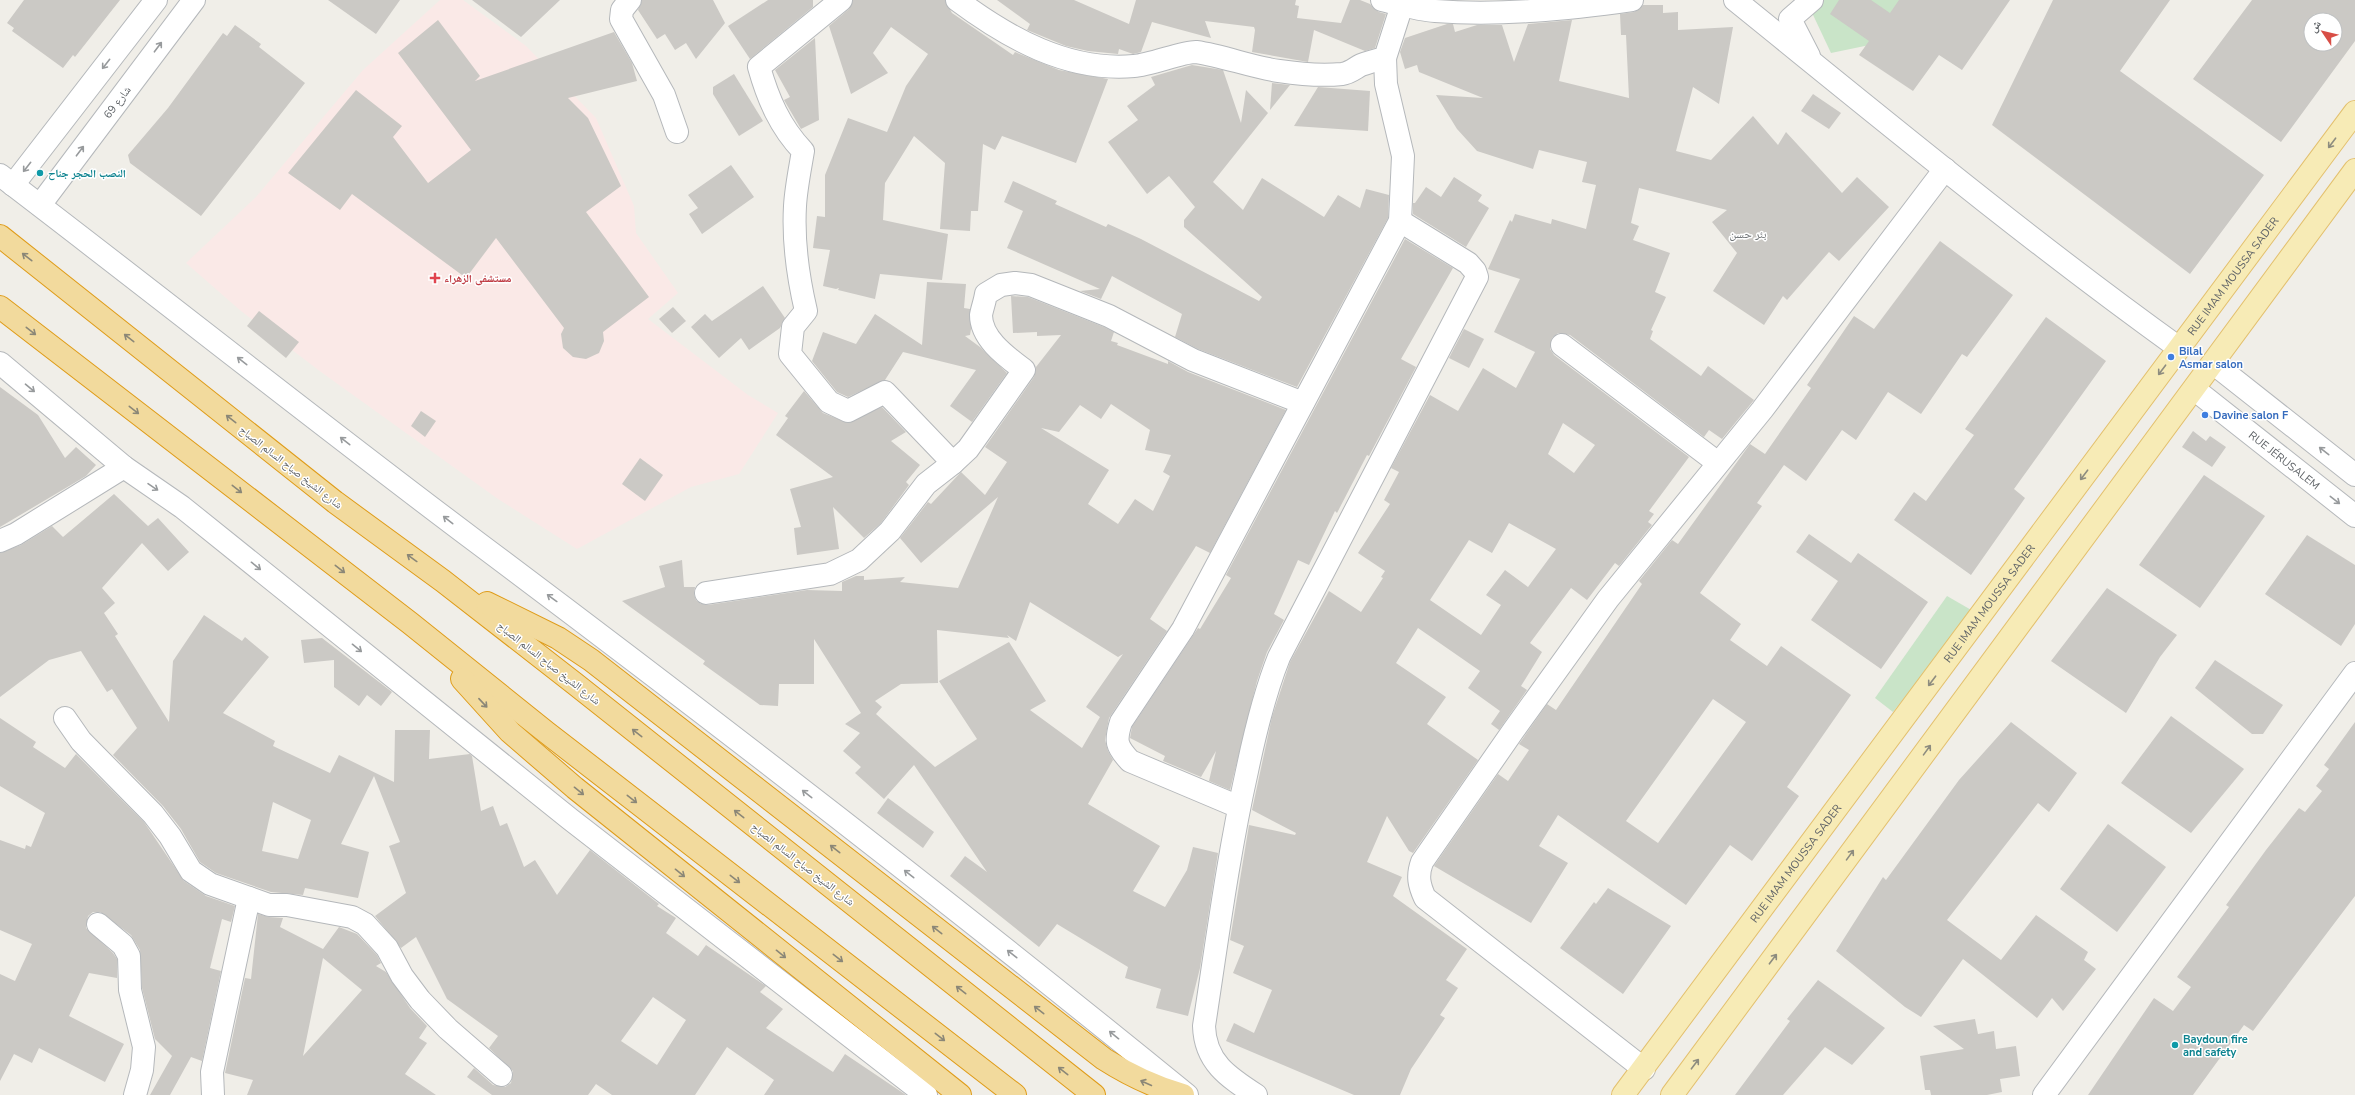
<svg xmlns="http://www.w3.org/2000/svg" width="2355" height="1095" font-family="'Nunito Sans','Noto Naskh Arabic',sans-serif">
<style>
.medical{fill:#fae9e7}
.green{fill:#c9e4c8}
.building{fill:#cbc9c5;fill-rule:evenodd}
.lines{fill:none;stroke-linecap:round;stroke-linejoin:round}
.minor-casing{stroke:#b5b8bb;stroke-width:24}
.major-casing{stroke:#e3c06e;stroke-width:24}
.highway-casing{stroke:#df9c19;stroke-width:24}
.minor{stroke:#fff;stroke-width:22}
.major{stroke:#f7ebb6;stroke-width:22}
.highway{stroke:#f2da9d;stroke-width:22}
.oneway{stroke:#979a9c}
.oneway2{stroke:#8d8c7f}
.oneway3{stroke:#8b8777}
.culture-dot{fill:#0f9aa8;stroke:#fff;stroke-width:1.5}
.health-dot{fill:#e0444e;stroke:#fff;stroke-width:1.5}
.shop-dot{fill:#3f7fe0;stroke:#fff;stroke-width:1.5}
.labels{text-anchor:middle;stroke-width:3;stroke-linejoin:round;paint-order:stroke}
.street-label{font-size:11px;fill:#5f6367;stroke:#fff}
.culture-label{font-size:11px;font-weight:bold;fill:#0d838f;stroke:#fff;text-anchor:start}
.health-label{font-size:11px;font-weight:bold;fill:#be3a42;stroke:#fff;text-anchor:start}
.shop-label{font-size:11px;font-weight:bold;fill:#366cbe;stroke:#fff;text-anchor:start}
.neighbourhood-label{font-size:12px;fill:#717578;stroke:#fff}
</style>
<rect width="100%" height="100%" fill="#f0eee8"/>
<polygon class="medical" points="440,0 463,0 526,46 596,118 634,206 636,233 678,293 648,319 748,395 778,413 739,474 691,487 577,549 498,499 321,372 241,311 186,263 256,197 363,70"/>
<g class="green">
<polygon points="1806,0 1983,0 1971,24 1831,53"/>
<polygon points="1947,596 1973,611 1893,712 1875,698"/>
</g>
<g class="building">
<polygon points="24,0 120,0 75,57 73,55 63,68 12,31 14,28 7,23"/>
<polygon points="328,0 400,0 376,34"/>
<polygon points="472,0 560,0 521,37"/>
<polygon points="642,0 713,0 725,23 696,59 686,43 675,50 665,34 657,39 638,10"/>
<polygon points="768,0 813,0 813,7 750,59 728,26"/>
<polygon points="853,0 945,0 952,13 1013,55 1015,52 1059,70 1108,79 1076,163 1002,136 995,150 983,144 978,211 971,211 970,231 940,229 945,163 914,136 885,183 883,220 948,234 942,280 880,274 875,299 838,290 839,288 836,289 823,286 830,250 813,248 817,216 825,217 825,175 848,118 887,132 906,86 928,54 891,27 873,53 888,73 851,94 829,26 849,9"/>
<polygon points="997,0 1074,0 1129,24 1136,0 1296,0 1295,5 1299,6 1297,18 1341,23 1350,0 1360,0 1370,4 1379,12 1386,14 1375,48 1365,51 1314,30 1308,62 1252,52 1255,30 1254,27 1205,21 1211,38 1152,22 1141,52 1133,54 1119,49 1118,54 1088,51 1066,46 1027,30 1030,24"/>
<polygon points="1839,0 1871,0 1890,13 1899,0 2010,0 1962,70 1939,55 1913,91 1859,55 1869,41 1830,14"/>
<polygon points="2053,0 2170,0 2120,71 2264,175 2190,274 1992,125"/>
<path d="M2252,0h103v41l-74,101 -88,-63zM2311,20h24v24h-24z"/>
<path d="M1643,5h20v8l15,-1v18l55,-3 -14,77 -26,-17 -17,64 35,9 42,-44 25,29 8,-13 56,61 15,-16 32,30 -50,54 -10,-9 -42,48 -4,-4 -19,29 -51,-34 24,-38 -25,-31 15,-12 -88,-22 -8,35 8,3 -6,14 37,13 -15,39 11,5 -15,33 2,1 -3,8 51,37 7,-10 46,34 -32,39 -13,-9 -5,7 -134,-102 -12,-2 -6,5 -2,11 4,6 135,102 -40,54 5,3 -6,8 4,3 -33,41 -4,-3 -28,37 -16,-12 -41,55 12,9 -21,34 6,4 -28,40 -8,-6 9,-13 -32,-23 12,-17 -62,-43 -22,35 50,34 -19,27 51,36 -65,93 -4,-2 -22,-35 -20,46 35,15 -9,19 74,53 -21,31 12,8 -18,27 5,3 -34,51 -11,26h-46l-128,-54 8,-18 20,10 18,-43 -39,-17 11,-27 -14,-6 19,-115 46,10 1,-2 -44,-23 20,-93 18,-55 39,-71 32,21 22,-34 -2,-1 4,-6 -27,-18 32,-49 -6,-4 15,-28 -8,-4 39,-73 28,16 25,-43 33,20 19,-36 -41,-20 26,-53 -32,-10 22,-49 2,2 3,-8 36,10 1,-5 34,10 10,-44 -14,-3 5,-20 -48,-12 -6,19 -56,-18 -20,-22 -21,-34 47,3 -64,-26 -2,-7 -12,4 -5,-17 5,-14 42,-14h6l2,8 22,-7h25l12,37 14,-38 44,-4 -13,61 70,17 -3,-63h-5l-1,-21 14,-2zM1563,423l32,22 -21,28 -26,-19zM1509,523l47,26 -28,38 -23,-17 -19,25 15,10 -20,30 -51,-35 39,-60 23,13z"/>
<polygon points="438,20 480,76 475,81 614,32 632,63 637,81 568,98 588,118 621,186 586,212 649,297 603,332 604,341 599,353 586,359 573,357 563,348 561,334 564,328 496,238 466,278 352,194 340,210 288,173 356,90 402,126 393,137 428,183 471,150 398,53"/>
<polygon points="235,25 261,44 259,47 305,83 201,216 130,163 128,155 168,108 223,33 227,36"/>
<polygon points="815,38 819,120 801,129 784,100 790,97 775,70"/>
<polygon points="1192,65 1223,70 1241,123 1246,90 1268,113 1213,182 1243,210 1262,178 1324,217 1338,195 1360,208 1366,189 1389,195 1388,218 1297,387 1198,349 1175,337 1182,314 1112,276 1101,299 1080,291 1100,289 1007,248 1023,211 1004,202 1013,181 1057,201 1055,204 1106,227 1108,224 1141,239 1259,301 1262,297 1184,227 1184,220 1195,207 1169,176 1147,194 1108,142 1138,120 1127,106 1155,85 1151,77"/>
<polygon points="734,74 763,121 739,136 713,94 713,87"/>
<polygon points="1272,83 1290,85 1270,110"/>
<polygon points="1318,87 1370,91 1368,131 1294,126"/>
<polygon points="1813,94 1841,113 1829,129 1801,111"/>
<polygon points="731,165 754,197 702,234 689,214 698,208 688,195"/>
<polygon points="1454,177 1482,195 1478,201 1489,208 1466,247 1413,214 1413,203 1415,203 1426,187 1441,197"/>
<polygon points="1405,239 1453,268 1401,359 1416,367 1369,456 1367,455 1337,513 1335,511 1309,565 1298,560 1274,614 1284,620 1267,652 1257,681 1230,790 1209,781 1216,751 1201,777 1163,761 1165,756 1130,738 1132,727 1198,628 1200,629 1231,578 1226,575"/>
<path d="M1940,241l73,54 -46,62 -5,-3 -41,60 -33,-22 -32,48 -14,-10 -36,51 -22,-16 -27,38 5,3 -62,87 41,31 -11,16 37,26 14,-20 70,49 -64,92 12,9 -47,65 -22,-16 -44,60 -128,-90 -19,31 29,17 -37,60 -97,-57 64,-92 10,7 21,-31 -10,-6 28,-40 9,6 86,-126 -3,-3 33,-41 6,4 72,-100 15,10 46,-66 -4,-3 47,-69 20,13zM1713,699l33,23 -88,121 -32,-22z"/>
<polygon points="927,282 966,284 964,308 970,309 971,329 970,335 965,336 980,347 1007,373 972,422 950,406 976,370 903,352 885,380 848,397 837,392 812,361 823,332 856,344 875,314 922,345"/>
<polygon points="763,286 785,318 780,328 749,350 741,338 719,358 691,327 705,314 712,321"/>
<path d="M1011,296l17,1 76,30 10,5 -3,9 7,2 -1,2 51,19v-3l20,11 98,38 -76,143 -14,-7 -46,73 17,12 -58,87 -4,22 3,11 5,9 -25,44 72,42 -27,45 32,16 22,-37 6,-23 25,6 -18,115 -12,48 -32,-8 5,-19 -36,-11 3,-11 -71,-43 -18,23 -89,-71 15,-20 22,16 -73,-107 -30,34 -29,-26 6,-6 -18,-16 17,-18 -15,-9 16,-11 -47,-74v45h-35l-1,22 -18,-1 -57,-41 2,-3 -83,-60 43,-14 -6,-21 23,-6 2,27h11l-1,7 2,6 5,4 7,1 99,-15 35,1v-9l14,-6h8v4l41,-3 -5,5 58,6 40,-91 -77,66 -21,-25 28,-36 3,2 30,-32 24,23 22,-33 -22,-15 49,-70 2,-10 25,-32 -24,1v-4l-24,1zM1111,404l39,26 -5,20 26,5 -8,17 7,4 -17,35 -18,-12 -17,25 -30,-20 21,-34 -68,-42 18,4 21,-27 21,14zM1030,602l88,55 5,-3 -37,53 14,10 -18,31 -52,-38 16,-9 -37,-59 -70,39 38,58 -42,28 -59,-53 6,-7 -7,-6 26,-17 37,-1 -1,-53 72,8 -2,-3 9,6z"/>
<polygon points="673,307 686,321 672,333 659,319"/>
<polygon points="259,311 299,342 286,358 247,326"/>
<polygon points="2046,317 2106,361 2014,489 2025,498 1971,575 1894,520 1914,492 1926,501 1974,435 1965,429"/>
<polygon points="1464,329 1484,339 1469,368 1449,358"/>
<polygon points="0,387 38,415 65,458 76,447 96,465 86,476 0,527"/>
<polygon points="804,391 823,413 848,423 882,407 906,432 891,441 920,465 906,482 909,485 881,523 864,538 833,507 839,549 797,555 794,528 801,527 790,489 833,477 776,435 788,418 785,416"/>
<polygon points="421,411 436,421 425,437 411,426"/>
<polygon points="2193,431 2206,441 2210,436 2226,447 2212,467 2182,447"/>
<polygon points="640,458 663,475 645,501 622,484"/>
<polygon points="2204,475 2265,516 2200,608 2139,565"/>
<path d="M114,494l34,32 10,-8 31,34 -21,19 -26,-28 -40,45 13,15 -11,10 14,21 -3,2 54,86 4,-61 31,-46 38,26 3,-4 24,20 -46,56 52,28 -2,5 57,27 9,-18 55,27 1,-52h35l-1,29 41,-5 2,2 9,55 12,-5 7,20 7,-3 17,44 11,-7 22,35 33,-45 69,54 -2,2 19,12 -10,15 32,23 8,-11 60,41 -6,6 23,17 -17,19 67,44 12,-18 61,41h-142l10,-15 -47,-33 -32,48h-83l-16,-11 -8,11h-96l-25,-18 7,-9 19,17 12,2 6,-4 2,-12 -24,-23 9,-12 -51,-37 -31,-62 -15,11 -26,-32 31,-23 -17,-47 11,-4 -26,-66 -33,68 28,8 -11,46 -53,-10 -2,7 -32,-3 -55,-19 -16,-11 -19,-33 -18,-23 -50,-51 24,-27 -25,-39 -5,3 -26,-41 -32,9 -49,37v-144l21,-8 31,-19 11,11zM273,802l38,18 -13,39 -36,-8zM653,997l33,23 -29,45 -36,-24z"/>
<polygon points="1809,534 1851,563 1858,553 1928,602 1881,669 1811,620 1838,581 1796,552"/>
<polygon points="2307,535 2355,565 2355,624 2341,646 2265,594"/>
<polygon points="2107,588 2177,635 2160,657 2126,713 2051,661"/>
<polygon points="322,638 392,692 381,706 367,695 359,706 334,687 334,660 304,663 301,640"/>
<polygon points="2215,660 2283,705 2263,734 2252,734 2195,688"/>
<polygon points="2171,716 2244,769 2191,833 2121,783"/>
<polygon points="0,718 36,742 33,747 65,768 76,754 144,822 184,881 206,896 235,906 231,922 222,919 210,968 221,971 202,1061 191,1057 170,1095 150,1095 172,1056 155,1039 142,988 140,950 131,935 100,912 93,912 88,916 86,928 113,953 117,959 117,978 89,973 69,1016 124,1044 105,1082 39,1048 32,1063 14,1054 0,1081 0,974 15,981 32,944 0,930 0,840 25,849 26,845 31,847 45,813 0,786"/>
<polygon points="2011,722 2077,773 2049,812 2038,803 1947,920 2001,960 2036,915 2088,952 2084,960 2096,969 2063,1011 2052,998 2037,1018 1963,959 1921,1017 1905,1007 1836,951 1883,877 1886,880 1959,780"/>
<polygon points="2355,722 2355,896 2253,1031 2244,1025 2193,1095 2088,1095 2154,998 2173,1011 2191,987 2177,977 2229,907 2226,905 2266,850 2299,808 2305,812 2322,791 2316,786 2329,769 2324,765"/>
<polygon points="888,798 934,832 923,848 877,813"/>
<polygon points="2108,824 2166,867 2117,932 2060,889"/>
<polygon points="1608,888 1671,926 1623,994 1560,948 1594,902 1596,904"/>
<path d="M258,914l11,3 14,1 -3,9 43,22 16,-22 18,7 20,21 4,8 -5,3 10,6 24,36 17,18 -8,12 8,5 -22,31 31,21h-189l6,-15 -28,-7 20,-95 6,1zM323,958l39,32 -59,66z"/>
<polygon points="1818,980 1885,1028 1852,1065 1825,1047 1783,1095 1735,1095 1790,1021 1787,1019"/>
<polygon points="1975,1019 1978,1034 1994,1031 1996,1049 2016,1046 2020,1076 2000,1079 2002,1092 1987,1095 1931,1095 1930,1090 1925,1090 1920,1056 1964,1049 1933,1026"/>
</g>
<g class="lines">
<defs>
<g id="minor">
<polyline points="630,0 622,10 621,19 664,95 677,132"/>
<path d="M841,0l-82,67c9,32 21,60 44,84 -3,18 -7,37 -8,55 -2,35 3,71 11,105l-13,16 -3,27 39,48 19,9 37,-19 68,71 15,-14 56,-79c-17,-13 -43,-31 -43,-55 1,-6 4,-14 5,-21l15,-9 14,-2 16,2 78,31 84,44 110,43"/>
<path d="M957,0c51,38 111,72 177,66 16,-1 51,-15 62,-14 28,4 55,15 83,19 20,3 43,5 63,3 8,-1 13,-6 19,-9 8,-3 16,-5 24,-7l17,-53"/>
<path d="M1382,0c17,4 36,10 53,11 66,5 133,-2 197,-11"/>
<path d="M1735,0c146,118 291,238 444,348"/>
<polyline points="1809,56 1790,19 1812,0"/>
<path d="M0,175c160,122 318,248 478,368 240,180 477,363 709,552"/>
<polyline points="13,185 156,0"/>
<polyline points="40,205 194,0"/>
<polyline points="1562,345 1718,463"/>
<polyline points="0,363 124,467 182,507 570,819 926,1095"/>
<polyline points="2213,363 2355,475"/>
<path id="s1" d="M2194,389l161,127"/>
<polyline points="0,541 16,534 124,467"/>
<polyline points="706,593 830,574 859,560 890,531 926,484 953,463"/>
<polyline points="65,718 81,741 153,814 170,836 191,871 210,884 269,905 287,905 352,917 365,924 387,948 402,976 420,1000 448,1029 501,1075"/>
<path d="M1239,807l-109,-46c-14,-15 -15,-20 -9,-39l62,-93 217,-408 3,-65 -17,-72 -1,-26"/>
<polyline points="98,924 123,945 129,956 130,990 144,1047 142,1070 135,1095"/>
<path d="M1644,1069l-219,-171c-6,-13 -8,-22 -3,-36l91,-131 95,-132 154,-189 183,-241"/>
<polyline points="213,1095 212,1072 249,898"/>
<path d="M1256,1095c-28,-18 -51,-33 -52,-69 13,-85 24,-170 43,-255 8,-38 17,-77 32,-114l198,-380 -2,-6 -7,-8 -68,-42"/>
<polyline points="2044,1095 2355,673"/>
</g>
<g id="major">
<path id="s2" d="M1623,1095l732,-983"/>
<polyline points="1672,1095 2355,170"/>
</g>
<g id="highway">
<polyline points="0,236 335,502 443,581 574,683 1094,1095"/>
<polyline points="0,307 410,623 546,732 1015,1095"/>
<path d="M487,603l71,35 33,22 513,399c25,16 50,28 79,36"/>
<polyline points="462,679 510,732 575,788 960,1095"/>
</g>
</defs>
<use href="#minor" class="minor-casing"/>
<use href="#major" class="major-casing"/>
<use href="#highway" class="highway-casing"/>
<use href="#minor" class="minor"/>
<use href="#major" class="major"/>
<use href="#highway" class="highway"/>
</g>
<defs><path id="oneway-shaft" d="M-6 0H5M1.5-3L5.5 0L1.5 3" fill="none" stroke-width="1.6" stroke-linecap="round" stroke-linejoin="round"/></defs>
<g class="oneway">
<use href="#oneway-shaft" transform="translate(158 47) rotate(-53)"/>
<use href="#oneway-shaft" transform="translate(106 64) rotate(128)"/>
<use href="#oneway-shaft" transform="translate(80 151) rotate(-53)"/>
<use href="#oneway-shaft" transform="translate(27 167) rotate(128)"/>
<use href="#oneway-shaft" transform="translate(242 361) rotate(-142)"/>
<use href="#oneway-shaft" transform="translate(30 388) rotate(40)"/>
<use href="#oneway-shaft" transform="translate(345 441) rotate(-142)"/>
<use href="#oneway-shaft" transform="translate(2324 451) rotate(-142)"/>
<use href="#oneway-shaft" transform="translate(153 487) rotate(34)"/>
<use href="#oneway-shaft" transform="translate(2335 500) rotate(38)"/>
<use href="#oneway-shaft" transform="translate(448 520) rotate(-142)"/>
<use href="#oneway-shaft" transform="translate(256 566) rotate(39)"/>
<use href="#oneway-shaft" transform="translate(552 598) rotate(-144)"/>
<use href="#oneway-shaft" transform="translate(357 648) rotate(39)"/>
<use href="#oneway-shaft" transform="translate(807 794) rotate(-142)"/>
<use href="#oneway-shaft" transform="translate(909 874) rotate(-142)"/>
<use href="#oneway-shaft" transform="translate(1012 954) rotate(-142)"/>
<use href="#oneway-shaft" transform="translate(1114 1035) rotate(-141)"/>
</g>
<g class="oneway2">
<use href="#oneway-shaft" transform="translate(2332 143) rotate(127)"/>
<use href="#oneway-shaft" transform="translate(2162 370) rotate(127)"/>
<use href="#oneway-shaft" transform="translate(2084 475) rotate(127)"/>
<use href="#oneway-shaft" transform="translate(1932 681) rotate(127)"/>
<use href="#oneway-shaft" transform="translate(1927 750) rotate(-54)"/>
<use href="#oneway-shaft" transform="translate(1850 855) rotate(-54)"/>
<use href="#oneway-shaft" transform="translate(1773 959) rotate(-53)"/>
<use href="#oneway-shaft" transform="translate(1695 1064) rotate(-53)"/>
</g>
<g class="oneway3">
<use href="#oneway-shaft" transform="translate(27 257) rotate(-142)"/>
<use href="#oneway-shaft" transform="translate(31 331) rotate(38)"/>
<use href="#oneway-shaft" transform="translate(129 338) rotate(-142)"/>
<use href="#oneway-shaft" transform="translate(134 410) rotate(38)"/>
<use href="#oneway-shaft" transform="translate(231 419) rotate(-142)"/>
<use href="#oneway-shaft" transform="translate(237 489) rotate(38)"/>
<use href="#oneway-shaft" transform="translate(412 558) rotate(-144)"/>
<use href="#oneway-shaft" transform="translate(340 569) rotate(38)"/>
<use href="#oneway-shaft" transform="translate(483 703) rotate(47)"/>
<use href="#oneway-shaft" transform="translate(637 733) rotate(-142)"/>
<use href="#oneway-shaft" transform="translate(579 791) rotate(39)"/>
<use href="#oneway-shaft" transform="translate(632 799) rotate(38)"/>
<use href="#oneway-shaft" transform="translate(739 814) rotate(-142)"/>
<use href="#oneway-shaft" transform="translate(835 849) rotate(-142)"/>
<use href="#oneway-shaft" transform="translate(680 873) rotate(39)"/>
<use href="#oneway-shaft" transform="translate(735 879) rotate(38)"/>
<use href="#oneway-shaft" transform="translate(937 930) rotate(-142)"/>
<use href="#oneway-shaft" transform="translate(781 954) rotate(39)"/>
<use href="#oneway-shaft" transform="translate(838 958) rotate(38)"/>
<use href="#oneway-shaft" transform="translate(961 990) rotate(-142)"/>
<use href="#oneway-shaft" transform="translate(1039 1010) rotate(-142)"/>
<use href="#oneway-shaft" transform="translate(940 1037) rotate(38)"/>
<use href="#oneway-shaft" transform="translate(1063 1071) rotate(-142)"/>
<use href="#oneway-shaft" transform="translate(1146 1083) rotate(-156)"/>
</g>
<g class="culture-dot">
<circle cx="40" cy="173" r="4"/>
<circle cx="2175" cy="1045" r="4"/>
</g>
<path class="health-dot" d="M433 272h4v4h4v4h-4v4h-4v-4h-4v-4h4z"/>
<g class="shop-dot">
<circle cx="2171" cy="357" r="4"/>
<circle cx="2205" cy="415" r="4"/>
</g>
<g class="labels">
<g class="street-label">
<text transform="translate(117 102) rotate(-53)" y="4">شارع 69</text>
<text dy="4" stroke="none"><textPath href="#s2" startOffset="1021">RUE IMAM MOUSSA SADER</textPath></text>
<text dy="4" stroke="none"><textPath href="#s1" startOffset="115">RUE JÉRUSALEM</textPath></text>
<text transform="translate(291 467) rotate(38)" y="4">شارع الشيخ صباح السالم الصباح</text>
<text dy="4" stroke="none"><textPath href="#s2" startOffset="613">RUE IMAM MOUSSA SADER</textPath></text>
<text transform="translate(549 663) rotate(38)" y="4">شارع الشيخ صباح السالم الصباح</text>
<text transform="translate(803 864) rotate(38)" y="4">شارع الشيخ صباح السالم الصباح</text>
<text dy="4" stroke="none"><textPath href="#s2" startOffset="289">RUE IMAM MOUSSA SADER</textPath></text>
</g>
<g class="culture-label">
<text x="48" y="177">النصب الحجر جناح</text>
<text x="2183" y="1043">Baydoun fire<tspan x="2183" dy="13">and safety</tspan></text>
</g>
<g class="health-label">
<text x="444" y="282">مستشفى الزهراء</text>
</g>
<g class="shop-label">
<text x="2179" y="355">Bilal<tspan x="2179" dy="13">Asmar salon</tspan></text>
<text x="2213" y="419">Davine salon F</text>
</g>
<g class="neighbourhood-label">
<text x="1748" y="238">بئر حسن</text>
</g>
</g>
<g transform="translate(2323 32) rotate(305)"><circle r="19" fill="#ffffff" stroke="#bfc1c2"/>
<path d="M0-3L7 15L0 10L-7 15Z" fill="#d84e46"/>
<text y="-6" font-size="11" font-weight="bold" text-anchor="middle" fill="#5f6367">ش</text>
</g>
</svg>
